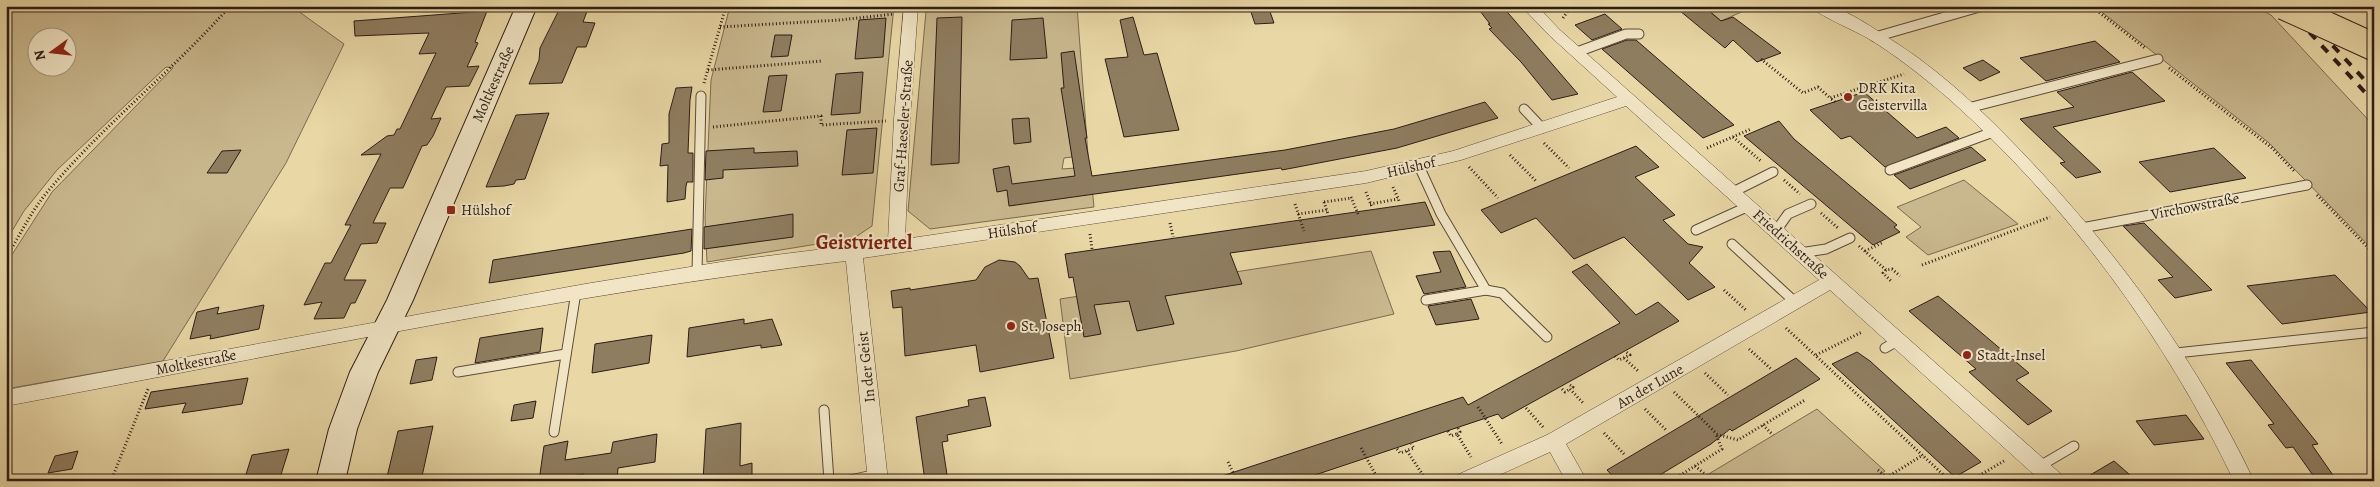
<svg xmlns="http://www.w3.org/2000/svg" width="2380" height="487" font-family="Alegreya,serif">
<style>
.green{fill:#c9b78d;stroke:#7b6a51;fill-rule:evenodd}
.building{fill:#8f7d60;stroke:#2d1c15}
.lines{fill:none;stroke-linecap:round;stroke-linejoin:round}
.lane-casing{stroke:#5c4b39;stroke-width:11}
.street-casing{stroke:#5c4b39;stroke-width:1}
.secondary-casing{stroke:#2d1c15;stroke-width:2}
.path{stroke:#2d1c15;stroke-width:3;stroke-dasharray:1 2.5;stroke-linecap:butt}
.lane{stroke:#f1e5c5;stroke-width:9}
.street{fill:#f1e5c5;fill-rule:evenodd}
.secondary{fill:#f1e5c5;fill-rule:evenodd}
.rail{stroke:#2d1c15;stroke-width:4;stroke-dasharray:9 9;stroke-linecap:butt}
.primary-bridge-casing{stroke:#2d1c15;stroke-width:29;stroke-linecap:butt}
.primary-bridge{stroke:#e9d7a6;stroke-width:27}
.poi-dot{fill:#8f2418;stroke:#f1e5c5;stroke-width:2}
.labels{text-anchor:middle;stroke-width:4;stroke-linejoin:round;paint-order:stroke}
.street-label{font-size:15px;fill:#2d1c15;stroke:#f1e5c5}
.poi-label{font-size:15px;fill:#2d1c15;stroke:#f1e5c5;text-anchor:start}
.district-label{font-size:20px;font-weight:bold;fill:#7a1f14;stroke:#f1e5c5}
</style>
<rect width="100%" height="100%" fill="#e9d7a6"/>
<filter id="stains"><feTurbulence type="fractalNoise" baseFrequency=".004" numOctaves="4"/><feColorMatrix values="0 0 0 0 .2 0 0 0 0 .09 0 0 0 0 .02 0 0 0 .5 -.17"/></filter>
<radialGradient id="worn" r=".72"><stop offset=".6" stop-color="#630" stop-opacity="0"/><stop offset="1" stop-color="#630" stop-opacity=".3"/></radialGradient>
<g class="green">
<path d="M6,6h285l53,38 -58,119 -123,198 -157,28v-125l46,-72 121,-124 -7,-1 -109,103 -33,41 -18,30zM38,38h30v30h-30z"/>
<polygon points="730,6 894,6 872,226 854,238 707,262 705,218 711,80"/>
<polygon points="1008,6 1077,6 1088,155 1064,158 1062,169 1090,167 1094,207 930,229 908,211 926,11"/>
<polygon points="1704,6 1755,6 1721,21"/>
<polygon points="2094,6 2253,6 2271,15 2374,126 2374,251 2268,142"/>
<polygon points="1964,180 2018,224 1928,255 1906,237 1921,227 1897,207"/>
<polygon points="1371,251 1394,314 1236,351 1070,379 1060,299"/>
<polygon points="1817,409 1885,471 1871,481 1697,481"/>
</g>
<g class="building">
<polygon points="561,6 589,6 583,22 595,23 586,47 577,47 562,83 529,84 539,60 540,48"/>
<polygon points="1249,6 1268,6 1274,23 1255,24"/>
<polygon points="1502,6 1528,36 1578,94 1552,100 1521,62 1489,29 1492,28 1488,24 1490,24 1480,11"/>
<polygon points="1674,6 1703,6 1721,21 1733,17 1781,53 1757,62 1733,40 1725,48"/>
<polygon points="487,11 475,42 478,43 467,67 479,66 469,86 446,87 431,119 441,118 433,136 427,145 422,146 403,188 390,188 373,223 386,223 377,243 361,244 344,280 366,280 355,303 351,303 344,318 314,319 322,302 304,305 325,263 331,263 351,225 345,225 381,154 361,155 387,136 394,135 397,129 400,129 436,53 419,54 429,33 355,36 354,21"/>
<polygon points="1605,14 1622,29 1592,40 1575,25"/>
<polygon points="962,17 959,163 931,165 937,18"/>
<polygon points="1133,17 1144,55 1157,53 1179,130 1124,137 1105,59 1128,57 1120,20"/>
<polygon points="886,18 883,57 855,59 859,20"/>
<polygon points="1043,18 1047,58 1010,60 1012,20"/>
<polygon points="775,35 792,35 788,56 771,57"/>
<polygon points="1627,40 1636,40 1734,125 1703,138 1602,49"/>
<polygon points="2095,41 2120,62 2046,81 2020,58"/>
<polygon points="1074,51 1087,138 1085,138 1092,176 1285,150 1394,129 1485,102 1498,118 1397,148 1282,170 1281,168 1009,206 1007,190 997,192 993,169 1009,166 1012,184 1075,176 1061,88 1064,88 1061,53"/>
<polygon points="1983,60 2000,72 1980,81 1963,68"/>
<polygon points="863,72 860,113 831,115 836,74"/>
<polygon points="2132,72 2165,101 2053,127 2101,172 2076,178 2060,163 2065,162 2020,119 2074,107 2057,92"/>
<polygon points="787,75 781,111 763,112 769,76"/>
<polygon points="692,87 690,100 688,153 693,153 693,182 687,182 686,186 685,199 667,202 668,165 660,166 662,144 669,143 669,114 676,88"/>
<polygon points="1864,92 1917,138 1946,127 1959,138 1885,167 1850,136 1841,139 1810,110"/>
<polygon points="549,113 525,179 516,180 514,184 504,186 486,187 516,115"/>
<polygon points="1029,118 1031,142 1014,144 1012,119"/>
<polygon points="1779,121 1794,139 1897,225 1894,227 1900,232 1873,245 1744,136"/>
<polygon points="877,128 873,173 842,175 847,130"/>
<polygon points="1636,146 1659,167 1635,177 1675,215 1663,220 1688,244 1703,247 1689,263 1715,287 1688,300 1624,237 1574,259 1536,218 1501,233 1481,210"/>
<polygon points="1971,147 1986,160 1910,189 1894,175"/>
<polygon points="754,148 754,153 797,151 798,166 723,170 723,178 705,180 706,151"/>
<polygon points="2214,148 2246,178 2170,192 2139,162"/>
<polygon points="241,150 227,173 207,173 222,151"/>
<polygon points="1425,202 1435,225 1230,253 1242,284 1165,296 1174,324 1137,331 1129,301 1094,305 1101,334 1084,337 1073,277 1069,278 1065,254"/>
<polygon points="793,214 793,237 704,249 704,227"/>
<polygon points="2144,223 2212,290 2175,298 2158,280 2173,277 2123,226"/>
<polygon points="692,229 691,251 684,253 489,283 493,260"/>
<polygon points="1450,251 1466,287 1424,294 1416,276 1441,272 1433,252"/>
<polygon points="999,260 1015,262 1020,266 1029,279 1038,278 1054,358 980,372 976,345 905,356 902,307 893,308 891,291 910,288 910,290 976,280 985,267"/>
<polygon points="1587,264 1636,315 1658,302 1679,321 1502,419 1498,414 1297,481 1220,481 1219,477 1463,397 1468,405 1620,323 1572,272"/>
<polygon points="2335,275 2371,312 2282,324 2247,286"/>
<polygon points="1938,296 2029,373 2016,380 2052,411 2028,425 1969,372 1976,369 1909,311"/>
<polygon points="1471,299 1479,319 1436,325 1428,306"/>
<polygon points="264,305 259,329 210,339 211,335 190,339 197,312 219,307 217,314"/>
<polygon points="744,319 744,324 772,319 782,345 761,348 761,345 687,357 689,328"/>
<polygon points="543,328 540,352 475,363 480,338"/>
<polygon points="652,335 649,363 592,373 595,344"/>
<polygon points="1857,352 1870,361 1981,462 1955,477 1832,364"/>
<polygon points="437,357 432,380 410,384 416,360"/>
<polygon points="1796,358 1820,379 1732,431 1730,429 1711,444 1650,481 1617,481 1607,470"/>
<polygon points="2251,360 2318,444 2312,445 2337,481 2317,481 2293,447 2286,448 2268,425 2274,424 2226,363"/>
<polygon points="248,378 242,404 182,413 186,403 145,409 151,392"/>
<polygon points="985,397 991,426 947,435 948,441 942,442 948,481 925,481 916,417 969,406 968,400"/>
<polygon points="536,401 533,418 511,421 514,405"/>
<polygon points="2186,415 2204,439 2154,445 2136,421"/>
<polygon points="741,423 740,466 752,463 752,481 703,481 706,429"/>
<polygon points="433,426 421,481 386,481 398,431"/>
<polygon points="657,434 655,462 618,468 617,481 583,481 584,474 539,481 544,446 568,441 565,460 611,453 613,442"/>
<polygon points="289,449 279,481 244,481 252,455"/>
<polygon points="78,451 72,469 48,473 55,456"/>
<polygon points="2114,461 2137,481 2080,481"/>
</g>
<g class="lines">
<defs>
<g id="lane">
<polyline points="1875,37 1983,6"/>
<polyline points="1577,52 1626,34 1639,34"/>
<polyline points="1968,108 2158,59"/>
<polyline points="1524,109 1542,128"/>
<polyline points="1419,166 1441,214 1486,290 1502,293 1547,337"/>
<polyline points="1890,170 1993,132"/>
<polyline points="1733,192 1773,172"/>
<polyline points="2082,228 2307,185"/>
<polyline points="1696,230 1749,206"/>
<polyline points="1776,231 1788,214 1811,204"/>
<polyline points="1732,244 1795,302"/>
<polyline points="1800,253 1826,249 1850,238"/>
<polyline points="697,273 701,96"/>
<polyline points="1426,300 1486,290"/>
<polyline points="1885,348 1899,340"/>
<polyline points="2176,353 2374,332"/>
<polyline points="458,372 566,354"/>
<polyline points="824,410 829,481"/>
<polyline points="554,432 576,292"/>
<polyline points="2040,466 2074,446"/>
<polyline points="846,481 877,474"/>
</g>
<g id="street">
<path d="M904,6h14l-8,113 -5,120 461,-68 87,-20 164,-54 -67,-61 -29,-30h16l23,24 502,445 3,6h-24l-211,-191 -264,154 21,37h-21l-16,-29 -64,29h-32l3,-6 90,-40 272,-155 -193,-174 -165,54 -95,23 -503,75 25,223h-20l-22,-220c-282,33 -561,93 -840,145v-16l579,-106 142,-23 161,-20 6,-122z"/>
<path d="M1810,6c6,0 13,-1 19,0 18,3 53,28 69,38 52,34 97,79 139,124 88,94 161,196 217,313h-20c-69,-144 -167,-277 -286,-383 -25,-21 -51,-42 -79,-59 -11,-7 -54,-25 -59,-33z"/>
</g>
<polygon id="secondary" points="516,6 537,6 413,300 378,372 357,429 345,481 316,481 329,429 350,372 387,300"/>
</defs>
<use href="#lane" class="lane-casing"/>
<use href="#street" class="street-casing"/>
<use href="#secondary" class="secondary-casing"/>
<g class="path">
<polyline points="2091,6 2145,48"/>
<polyline points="1563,18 1571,6"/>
<polyline points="720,27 840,20 894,14"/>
<polyline points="1761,59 1803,93 1818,87 1830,98"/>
<polyline points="2169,68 2272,148 2295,172"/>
<polyline points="708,70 822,61"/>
<polyline points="704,83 726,6"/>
<polyline points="1835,102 1830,98 1904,74"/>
<polyline points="713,127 821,116 821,125 886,121"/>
<polyline points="1733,137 1762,162"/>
<polyline points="1544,143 1569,168"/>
<polyline points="1707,148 1751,129"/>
<polyline points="1510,155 1536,181"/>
<polyline points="1469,167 1498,198"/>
<polyline points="1784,180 1800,194"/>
<polyline points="1393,187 1400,203"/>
<polyline points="1366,192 1372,207"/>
<polyline points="2317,195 2374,254"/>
<polyline points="1351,197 1358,214"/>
<polyline points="1324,202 1352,198"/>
<polyline points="1324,202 1328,214"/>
<polyline points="1295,204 1304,231"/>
<polyline points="1370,204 1398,199"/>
<polyline points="1821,213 1839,229"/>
<polyline points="1298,214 1327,210"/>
<polyline points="1170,223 1173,237"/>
<polyline points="1090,234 1092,249"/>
<polyline points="1859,246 1886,270 1892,269 1900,276"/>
<polyline points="1865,251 1884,242"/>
<path d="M6,258c14,-23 25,-47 43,-68 55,-66 124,-119 181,-184"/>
<polyline points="1922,265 2050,217"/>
<polyline points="1886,270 1883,273 1891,281"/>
<polyline points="1724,290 1747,311"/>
<polyline points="1786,328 1950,481"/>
<polyline points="1749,349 1771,369"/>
<polyline points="1816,355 1862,332"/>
<polyline points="1615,356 1619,360 1630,355 1625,351"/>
<polyline points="1624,358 1638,371"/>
<polyline points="1705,373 1728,395"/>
<polyline points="1570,385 1573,387 1570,389"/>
<polyline points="1562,389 1565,392 1570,389"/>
<polyline points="1570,389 1584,404"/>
<polyline points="1674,392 1716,433"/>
<polyline points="1478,407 1502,444"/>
<polyline points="1526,408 1543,427"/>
<polyline points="1645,409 1666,430"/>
<polyline points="1763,425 1773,435"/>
<polyline points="1448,431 1451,436 1457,434 1471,457"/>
<polyline points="1604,433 1624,454"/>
<polyline points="1457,434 1460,432 1458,428"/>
<polyline points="1361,448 1379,481"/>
<polyline points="1397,449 1400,453 1414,448 1411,444"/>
<polyline points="1407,451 1427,481"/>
<polyline points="1228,462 1237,481"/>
<polyline points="1695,466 1706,475"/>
<polyline points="1878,470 1886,477"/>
<polyline points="111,481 148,389"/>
<polyline points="1671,481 1722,449 1716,434 1738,440 1805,400"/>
<polyline points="1881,481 1923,455"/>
<polyline points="1970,481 2004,461"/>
</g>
<use href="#lane" class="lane"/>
<use href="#street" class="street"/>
<use href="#secondary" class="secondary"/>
<g class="rail">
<polyline points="2285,6 2374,102"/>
<polyline points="2296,6 2374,90"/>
</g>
<defs>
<polyline id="primary-bridge" points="2284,6 2374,47"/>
</defs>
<use href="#primary-bridge" class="primary-bridge-casing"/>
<use href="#primary-bridge" class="primary-bridge"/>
</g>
<g class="poi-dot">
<circle cx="1848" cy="97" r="5"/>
<rect x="446" y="205" width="10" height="10" rx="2.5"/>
<circle cx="1011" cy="326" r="5"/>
<circle cx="1967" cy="355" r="5"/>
</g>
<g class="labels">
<g class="street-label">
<text transform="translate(493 84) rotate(-66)" y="5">Moltkestraße</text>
<text transform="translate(903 126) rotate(-86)" y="5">Graf-Haeseler-Straße</text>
<text transform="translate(1411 167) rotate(-13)" y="5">Hülshof</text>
<text transform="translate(2195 206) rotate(-11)" y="5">Virchowstraße</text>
<text transform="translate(1012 230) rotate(-8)" y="5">Hülshof</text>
<text transform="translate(1791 244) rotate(42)" y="5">Friedrichstraße</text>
<text transform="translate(196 362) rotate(-11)" y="5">Moltkestraße</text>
<text transform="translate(866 367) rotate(-96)" y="5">In der Geist</text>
<text transform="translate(1650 386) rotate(-30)" y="5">An der Lune</text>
</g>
<g class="poi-label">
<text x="1858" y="93">DRK Kita<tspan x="1858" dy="17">Geistervilla</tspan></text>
<text x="461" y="215">Hülshof</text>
<text x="1021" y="331">St. Joseph</text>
<text x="1977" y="360">Stadt-Insel</text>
</g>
<g class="district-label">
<text x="864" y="249">Geistviertel</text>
</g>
</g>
<rect width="2380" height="487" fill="none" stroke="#e9d7a6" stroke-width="25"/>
<rect x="8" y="8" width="2365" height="472" fill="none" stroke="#2d1c15" stroke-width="2.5"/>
<rect x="12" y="12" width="2355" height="462" fill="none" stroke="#2d1c15"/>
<g transform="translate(52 52) rotate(255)"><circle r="24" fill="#f1e5c5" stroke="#a3957f"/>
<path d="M0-4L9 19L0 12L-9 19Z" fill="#8f2418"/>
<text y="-8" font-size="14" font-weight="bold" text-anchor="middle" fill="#2d1c15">N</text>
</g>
<rect width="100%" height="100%" filter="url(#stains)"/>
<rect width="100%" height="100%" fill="url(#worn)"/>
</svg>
